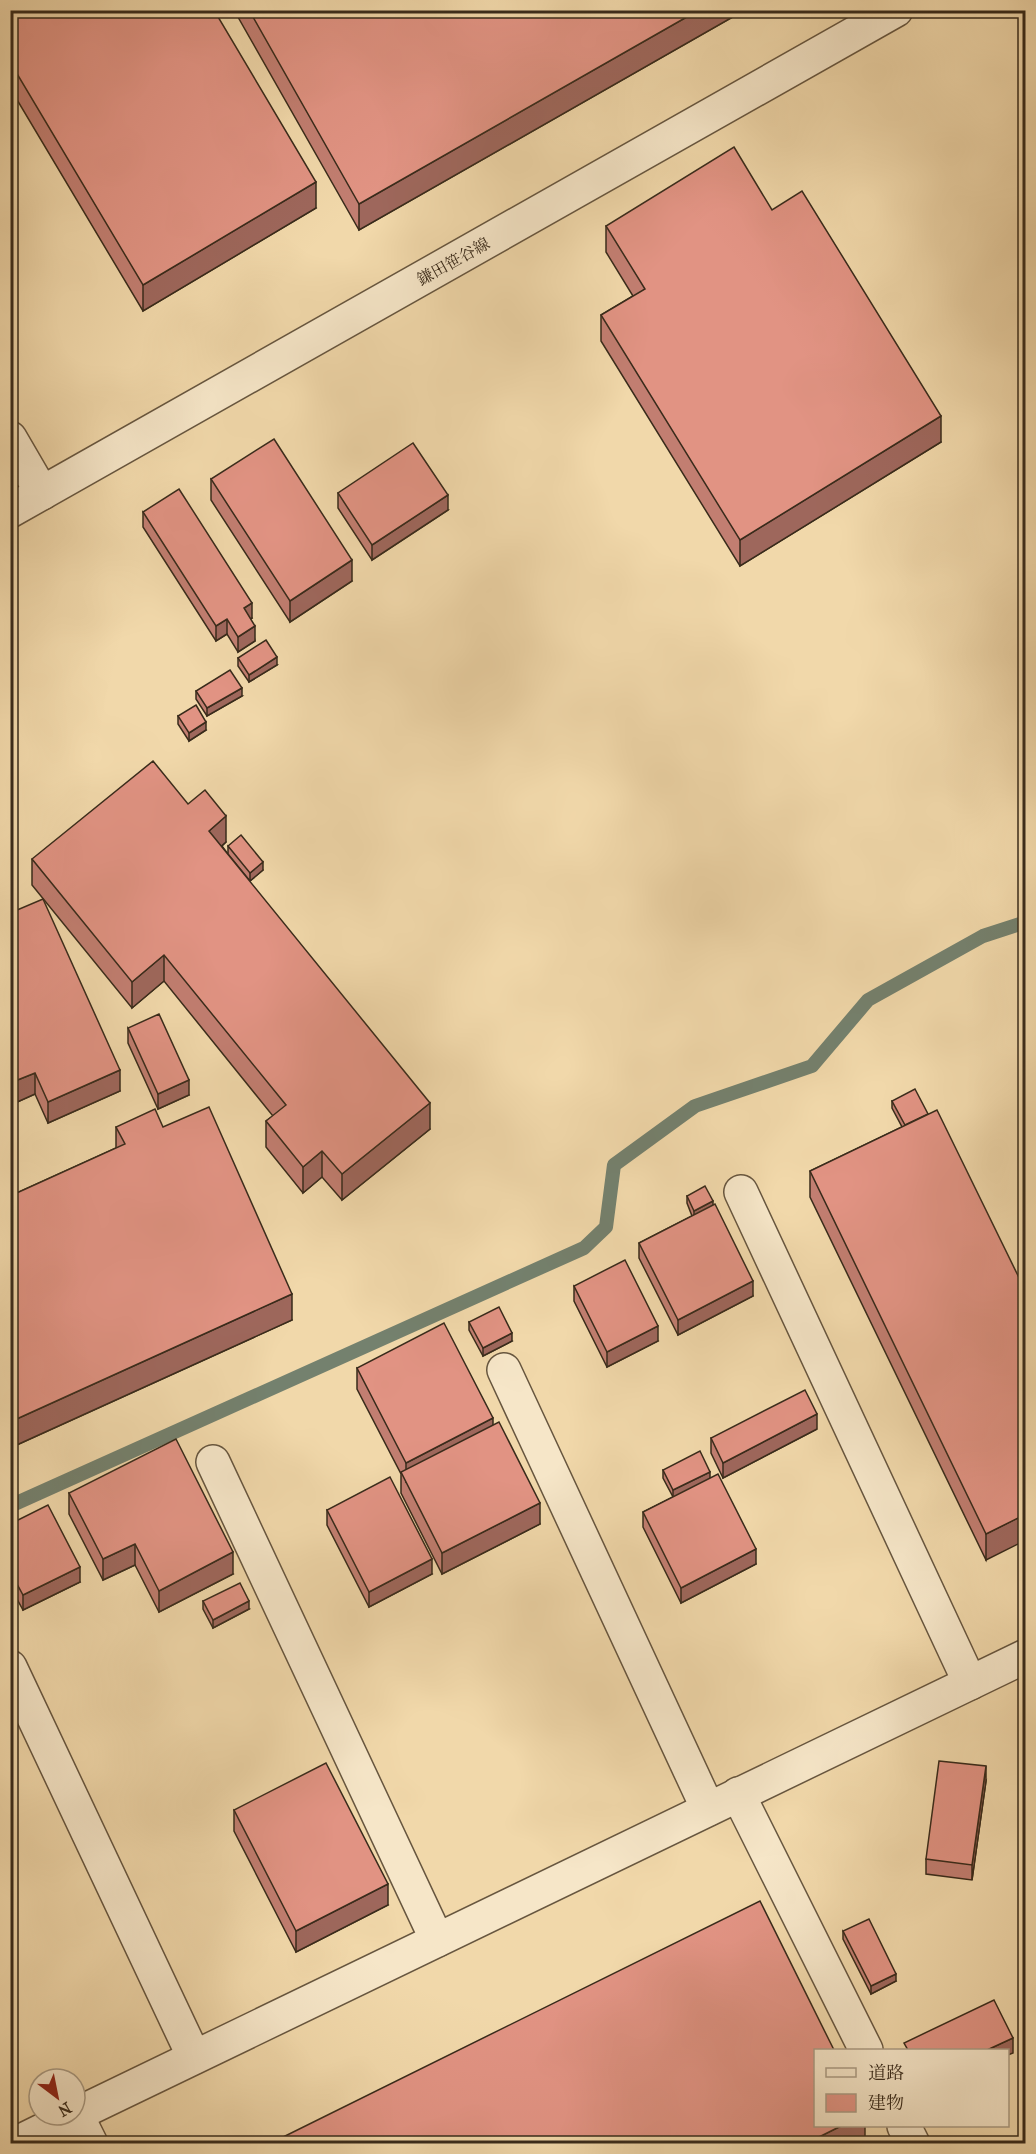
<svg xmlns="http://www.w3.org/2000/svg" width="1036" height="2154" font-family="'IM FELL French Canon','Noto Serif JP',serif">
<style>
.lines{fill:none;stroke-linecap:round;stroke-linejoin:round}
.stream{stroke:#74816e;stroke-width:14}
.minor-casing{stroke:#67563f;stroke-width:36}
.minor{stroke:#f6e6c8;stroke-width:33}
.wall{fill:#c27e71;stroke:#392b1b;stroke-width:1.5}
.shaded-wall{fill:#9e675c;stroke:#392b1b;stroke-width:1.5}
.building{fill:#e19383;stroke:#392b1b;stroke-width:1.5}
.labels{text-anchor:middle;stroke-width:6;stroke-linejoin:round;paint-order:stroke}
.street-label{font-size:16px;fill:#392b1b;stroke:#f6e6c8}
</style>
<rect width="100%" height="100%" fill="#f1d8aa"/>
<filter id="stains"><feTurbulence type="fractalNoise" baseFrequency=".00333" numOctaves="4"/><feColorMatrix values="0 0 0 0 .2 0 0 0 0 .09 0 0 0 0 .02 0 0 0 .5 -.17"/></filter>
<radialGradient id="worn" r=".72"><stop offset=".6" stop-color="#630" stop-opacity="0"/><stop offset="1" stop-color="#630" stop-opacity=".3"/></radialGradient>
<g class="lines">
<polyline class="stream" points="10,1506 584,1248 606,1227 614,1165 695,1106 812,1066 868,1000 983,936 1026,922"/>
<defs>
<g id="minor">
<polyline points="10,438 42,493"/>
<polyline points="10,511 896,10"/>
<polyline points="741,1192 970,1683"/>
<polyline points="504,1370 708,1809"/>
<polyline points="213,1462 437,1940"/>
<polyline points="10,1667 194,2057"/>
<polyline points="738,1794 866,2050"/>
<polyline points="76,2114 91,2144"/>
<polyline points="75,2115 1026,1656"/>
<polyline points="904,2126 913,2144"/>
<polyline points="15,2144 74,2115"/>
</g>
</defs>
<use href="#minor" class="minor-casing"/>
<use href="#minor" class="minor"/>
</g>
<g class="wall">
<polygon points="10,10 316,208 143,311 10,88"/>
<polygon points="234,10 745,10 359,230"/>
<polygon points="772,210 941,442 740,566 601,341 601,315 633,296 606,252 606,226"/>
<polygon points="211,479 352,581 290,622 211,500"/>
<polygon points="338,493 448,510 372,560 338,508"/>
<polygon points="143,512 252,618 250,619 255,641 238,652 227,634 216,641 143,527"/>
<polygon points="238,658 277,665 249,682 238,666"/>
<polygon points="196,691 242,696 207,716 196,699"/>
<polygon points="178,716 206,730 189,741 178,724"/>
<polygon points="188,804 226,842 222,846 430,1129 342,1200 322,1177 303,1193 266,1147 266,1121 273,1116 164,981 132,1008 32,885 32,859"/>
<polygon points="228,846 263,870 250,881 228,854"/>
<polygon points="10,913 120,1091 48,1123 35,1094 15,1103 10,1092"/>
<polygon points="128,1028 189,1095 158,1109 128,1043"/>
<polygon points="892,1101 928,1114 1026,1292 986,1560 810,1197 810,1171 902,1127 892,1108"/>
<polygon points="116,1127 163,1127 292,1320 10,1448 10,1196 116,1148"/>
<polygon points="687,1196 713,1205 753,1296 678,1335 639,1258 639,1243 692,1216 687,1203"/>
<polygon points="574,1286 658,1341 607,1367 574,1301"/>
<polygon points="469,1322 512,1341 483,1356 469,1330"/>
<polygon points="357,1368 493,1425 540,1524 442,1574 401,1493 401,1474 357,1389"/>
<polygon points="817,1429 723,1478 711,1453 711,1438"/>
<polygon points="663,1470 710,1478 756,1564 681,1603 643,1527 643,1512 673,1497 663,1478"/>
<polygon points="69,1493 233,1574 159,1612 135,1565 103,1580 69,1514"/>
<polygon points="327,1510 432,1574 369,1607 327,1525"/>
<polygon points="10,1524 80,1582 23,1610 10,1586"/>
<polygon points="203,1601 249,1609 213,1628 203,1609"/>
<polygon points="986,1781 972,1880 926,1874 926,1859"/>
<polygon points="234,1810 388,1905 296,1952 234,1831"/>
<polygon points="843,1931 896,1981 871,1994 843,1939"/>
</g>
<g class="shaded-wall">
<polygon points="699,10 745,10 359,230 359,204"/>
<polygon points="316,182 316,208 143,311 143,285"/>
<polygon points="941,416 941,442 740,566 740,540"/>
<polygon points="448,495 448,510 372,560 372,545"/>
<polygon points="352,560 352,581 290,622 290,601"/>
<polygon points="252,603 252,618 244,623 244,608"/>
<polygon points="227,619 227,634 216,641 216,626"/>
<polygon points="255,626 255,641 238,652 238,637"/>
<polygon points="277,657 277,665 249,682 249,675"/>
<polygon points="242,688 242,696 207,716 207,708"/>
<polygon points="206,722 206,730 189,741 189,733"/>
<polygon points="226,816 226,842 209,857 209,831"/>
<polygon points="263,862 263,870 250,881 250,873"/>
<polygon points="164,955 164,981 132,1008 132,982"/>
<polygon points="120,1070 120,1091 48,1123 48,1102"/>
<polygon points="35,1073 35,1094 15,1103 15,1081"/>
<polygon points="189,1080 189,1095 158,1109 158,1094"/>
<polygon points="430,1103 430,1129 342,1200 342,1174"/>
<polygon points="322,1151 322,1177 303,1193 303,1167"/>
<polygon points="713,1201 713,1209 694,1219 694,1211"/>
<polygon points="753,1281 753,1296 678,1335 678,1320"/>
<polygon points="292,1294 292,1320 10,1448 10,1422"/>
<polygon points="658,1326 658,1341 607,1367 607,1352"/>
<polygon points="512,1333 512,1341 483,1356 483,1348"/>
<polygon points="817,1414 817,1429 723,1478 723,1463"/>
<polygon points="493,1418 493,1440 406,1482 406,1463"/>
<polygon points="710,1472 710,1480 673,1498 673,1490"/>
<polygon points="540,1503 540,1524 442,1574 442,1553"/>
<polygon points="1026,1514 1026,1540 986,1560 986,1534"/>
<polygon points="135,1544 135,1565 103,1580 103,1559"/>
<polygon points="756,1549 756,1564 681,1603 681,1588"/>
<polygon points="233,1552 233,1574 159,1612 159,1591"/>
<polygon points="432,1559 432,1574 369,1607 369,1592"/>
<polygon points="80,1567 80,1582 23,1610 23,1595"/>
<polygon points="249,1601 249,1609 213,1628 213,1620"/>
<polygon points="986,1766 986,1781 972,1880 972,1865"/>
<polygon points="388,1884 388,1905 296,1952 296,1931"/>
<polygon points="896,1974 896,1981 871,1994 871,1986"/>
<polygon points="1013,2038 1013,2053 1008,2055 1008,2050 987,2050"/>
<polygon points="841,2126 865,2126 865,2140 858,2144 805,2144"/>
</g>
<g class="building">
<polygon points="10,10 214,10 316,182 143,285 10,62"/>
<polygon points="249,10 699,10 359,204"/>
<polygon points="734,147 772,210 802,191 941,416 740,540 601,315 645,289 606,226"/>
<polygon points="274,439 352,560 290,601 211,479"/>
<polygon points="413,443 448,495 372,545 338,493"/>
<polygon points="179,489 252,603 244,608 255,626 238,637 227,619 216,626 143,512"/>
<polygon points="266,640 277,657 249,675 238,658"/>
<polygon points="230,670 242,688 207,708 196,691"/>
<polygon points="196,705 206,722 189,733 178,716"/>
<polygon points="153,761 188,804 205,790 226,816 209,831 430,1103 342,1174 322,1151 303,1167 266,1121 286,1105 164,955 132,982 32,859"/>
<polygon points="241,835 263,862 250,873 228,846"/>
<polygon points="43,899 120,1070 48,1102 35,1073 15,1081 10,1071 10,913"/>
<polygon points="159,1014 189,1080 158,1094 128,1028"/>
<polygon points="915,1089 928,1114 905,1125 892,1101"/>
<polygon points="209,1107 292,1294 10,1422 10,1196 125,1144 116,1127 155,1109 163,1127"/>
<polygon points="937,1110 1026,1292 1026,1514 986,1534 810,1171"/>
<polygon points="705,1186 713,1201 694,1211 687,1196"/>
<polygon points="715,1204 753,1281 678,1320 639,1243"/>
<polygon points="625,1260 658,1326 607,1352 574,1286"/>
<polygon points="499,1307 512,1333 483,1348 469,1322"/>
<polygon points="444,1323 493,1418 406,1463 357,1368"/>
<polygon points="805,1390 817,1414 723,1463 711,1438"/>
<polygon points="499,1422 540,1503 442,1553 401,1472"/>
<polygon points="176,1439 233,1552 159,1591 135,1544 103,1559 69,1493"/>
<polygon points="700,1451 710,1472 673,1490 663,1470"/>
<polygon points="718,1474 756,1549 681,1588 643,1512"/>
<polygon points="390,1477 432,1559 369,1592 327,1510"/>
<polygon points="48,1505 80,1567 23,1595 10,1571 10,1524"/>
<polygon points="240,1583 249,1601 213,1620 203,1601"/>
<polygon points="939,1761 986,1766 972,1865 926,1859"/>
<polygon points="326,1763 388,1884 296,1931 234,1810"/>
<polygon points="760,1901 834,2050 816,2050 816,2126 841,2126 805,2144 269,2144"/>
<polygon points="869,1919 896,1974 871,1986 843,1931"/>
<polygon points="994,2000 1013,2038 987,2050 908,2050 904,2043"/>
</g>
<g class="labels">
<g class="street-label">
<text transform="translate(453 261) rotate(-29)" y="6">鎌田笹谷線</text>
</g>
</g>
<rect width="1036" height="2154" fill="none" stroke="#f1d8aa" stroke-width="36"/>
<rect x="12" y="12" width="1012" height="2130" fill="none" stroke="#392b1b" stroke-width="3"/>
<rect x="18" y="18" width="1000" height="2118" fill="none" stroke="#392b1b" stroke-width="1.5"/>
<rect x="814" y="2049" width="195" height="78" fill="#f6e6c8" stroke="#aa9b83" stroke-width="1.5"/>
<rect x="826" y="2068" width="30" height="9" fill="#f6e6c8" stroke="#aa9b83" stroke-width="1.5"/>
<text x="868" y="2079" font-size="18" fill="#392b1b">道路</text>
<rect x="826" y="2094" width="30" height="18" fill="#e19383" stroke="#aa9b83" stroke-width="1.5"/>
<text x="868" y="2109" font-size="18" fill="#392b1b">建物</text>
<g transform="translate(57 2097) rotate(148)"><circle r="28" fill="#f6e6c8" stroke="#aa9b83" stroke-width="1.5"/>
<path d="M0-4.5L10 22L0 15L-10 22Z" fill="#8f2418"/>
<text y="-9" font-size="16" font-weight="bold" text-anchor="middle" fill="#392b1b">N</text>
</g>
<rect width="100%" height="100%" filter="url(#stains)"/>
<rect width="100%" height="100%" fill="url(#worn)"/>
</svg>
